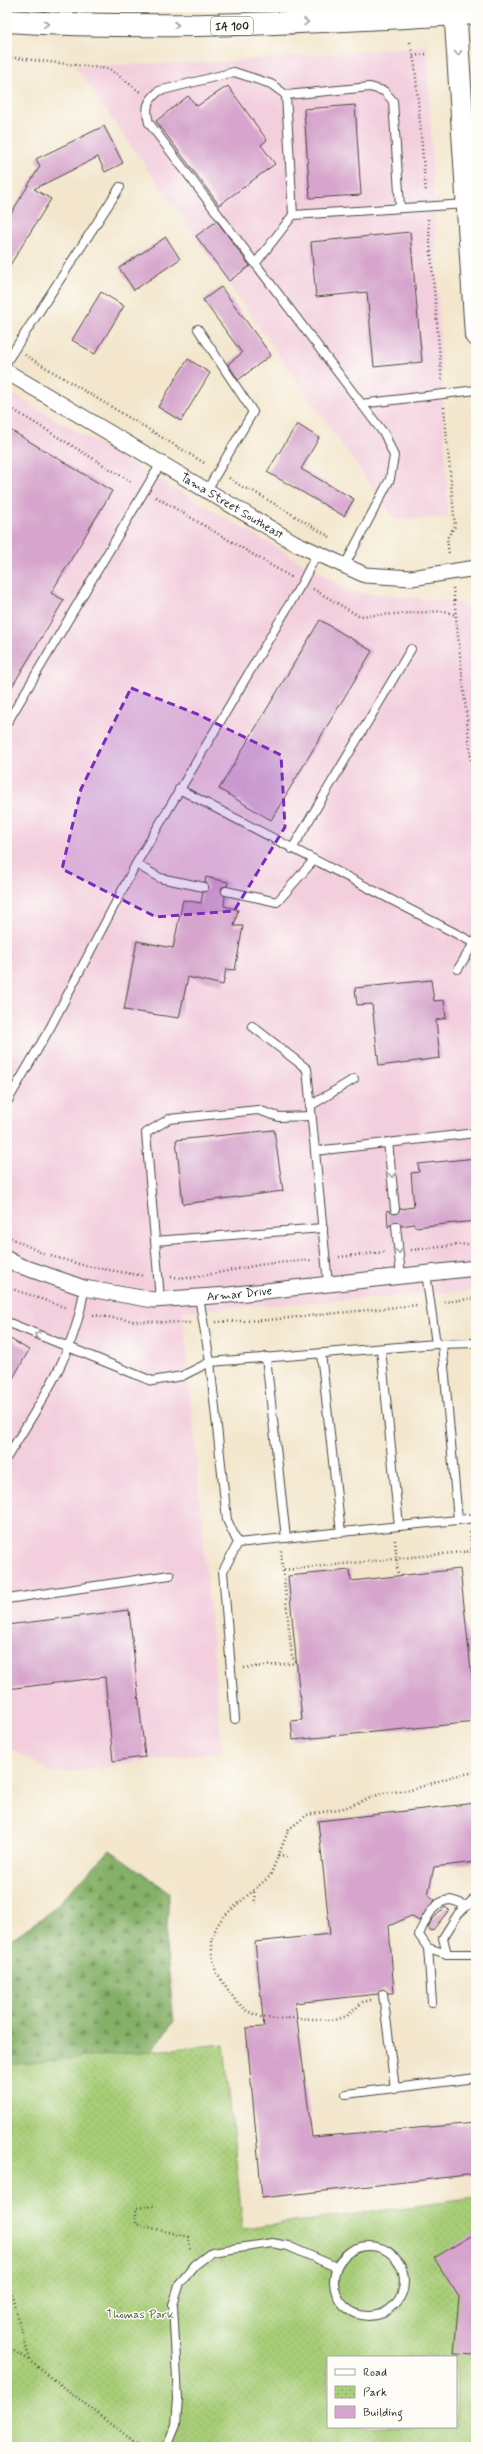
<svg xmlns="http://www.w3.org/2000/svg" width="483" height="2454" font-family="Mynerve,sans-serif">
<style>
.built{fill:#f3cfde}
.forest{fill:url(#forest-firs);stroke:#586e4a}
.park{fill:url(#park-dots);stroke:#697c51;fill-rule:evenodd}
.building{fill:#d6a4cc}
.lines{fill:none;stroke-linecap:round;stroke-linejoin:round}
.service-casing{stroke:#494743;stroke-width:10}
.minor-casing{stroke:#494743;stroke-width:17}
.primary-casing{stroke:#494743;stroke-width:24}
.trunk-casing{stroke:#494743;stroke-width:24}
.path{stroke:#494743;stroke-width:2.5;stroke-dasharray:1 3;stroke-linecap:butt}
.service{stroke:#fff;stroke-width:8}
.minor{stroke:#fff;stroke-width:15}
.primary{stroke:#fff;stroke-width:22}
.trunk{stroke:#fff;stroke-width:22}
.oneway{stroke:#a0a0a0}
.marked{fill:#7b2cbf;fill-opacity:0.2;stroke:#7b2cbf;stroke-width:3;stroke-dasharray:8 5;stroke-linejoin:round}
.labels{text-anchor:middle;stroke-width:3;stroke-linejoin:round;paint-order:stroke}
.shield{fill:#fdfcf7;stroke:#6a6a68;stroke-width:1}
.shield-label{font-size:11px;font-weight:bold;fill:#2b2b2b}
.street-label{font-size:12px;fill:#2b2b2b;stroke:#fdfcf7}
.park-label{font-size:12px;fill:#505c42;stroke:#fdfcf7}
</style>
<defs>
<pattern id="forest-firs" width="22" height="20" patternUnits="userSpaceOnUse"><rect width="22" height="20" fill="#85b068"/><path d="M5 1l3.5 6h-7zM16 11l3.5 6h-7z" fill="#6d8f56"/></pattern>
<pattern id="park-dots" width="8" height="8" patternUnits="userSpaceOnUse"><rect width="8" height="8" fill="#a7cd77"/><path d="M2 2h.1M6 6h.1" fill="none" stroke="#90b067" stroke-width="1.8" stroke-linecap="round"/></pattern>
</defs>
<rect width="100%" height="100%" fill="#fdfcf7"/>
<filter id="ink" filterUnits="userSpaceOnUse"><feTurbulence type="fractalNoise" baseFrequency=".025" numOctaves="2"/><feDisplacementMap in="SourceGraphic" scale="8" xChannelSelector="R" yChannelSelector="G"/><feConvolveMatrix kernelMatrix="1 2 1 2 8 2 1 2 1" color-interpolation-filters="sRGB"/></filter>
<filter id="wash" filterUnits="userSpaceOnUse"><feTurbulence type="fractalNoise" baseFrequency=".012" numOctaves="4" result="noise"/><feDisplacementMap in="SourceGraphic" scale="16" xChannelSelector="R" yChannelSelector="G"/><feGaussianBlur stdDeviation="0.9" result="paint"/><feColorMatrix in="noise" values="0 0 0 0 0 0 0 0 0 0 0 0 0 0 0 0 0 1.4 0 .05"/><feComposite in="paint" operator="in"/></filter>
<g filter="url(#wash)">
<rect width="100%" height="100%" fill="#f3e6cc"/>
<g class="built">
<polygon points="427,46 448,517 395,520 75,66 220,62"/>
<polygon points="7,391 353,592 456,602 476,615 476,1291 183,1311 222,1751 54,1774 7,1746"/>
</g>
<polygon class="forest" points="110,1850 169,1892 166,1946 174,2021 144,2062 7,2088 7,1942 49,1913"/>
<path class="park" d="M224,2044l19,185 233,-31v249h-469v-382zM328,2357h128v70h-128z"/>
<g id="blocks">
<g class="building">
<polygon points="228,86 267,140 261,145 275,164 219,205 156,121 188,96 197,106"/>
<polygon points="355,105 361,195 310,198 304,109"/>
<polygon points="104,126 123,163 105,172 98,157 34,189 51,199 7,270 7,220 40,166 36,159"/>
<polygon points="217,221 250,266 229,281 196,236"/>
<polygon points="410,232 422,362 374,367 367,292 316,297 311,242"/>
<polygon points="166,237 180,259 134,290 119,268"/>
<polygon points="221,287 271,355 238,380 228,364 242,353 203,300"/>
<polygon points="101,292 124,306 95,354 72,340"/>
<polygon points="188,359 210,373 181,421 158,407"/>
<polygon points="297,424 319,438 301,469 354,499 344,516 267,472"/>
<polygon points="7,428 112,491 51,593 64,600 7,695"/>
<polygon points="320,620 372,651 271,820 219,789"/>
<polygon points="206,877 228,882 227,886 222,887 221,890 225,896 224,906 238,910 234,926 243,926 235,970 226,969 223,985 188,977 179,1018 124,1010 137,941 173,948 183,900 201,903 203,892 209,888 205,882"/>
<polygon points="431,980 434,1001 444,1000 446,1018 436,1020 440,1058 379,1066 372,1004 357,1005 355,988"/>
<polygon points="274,1130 283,1191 183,1204 176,1140"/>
<polygon points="476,1158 476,1221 415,1227 414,1224 401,1226 396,1221 388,1227 387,1210 395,1214 400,1209 414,1207 411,1173 419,1172 418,1164"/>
<polygon points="7,1337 29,1350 7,1389"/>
<polygon points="460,1569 472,1679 476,1678 476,1722 293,1740 291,1721 302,1720 288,1576 350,1570 351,1581"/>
<polygon points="129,1610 145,1757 113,1761 105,1677 7,1689 7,1625"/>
<polygon points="476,1803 476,1862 434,1867 428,1895 435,1900 419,1921 411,1916 389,1926 394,1993 388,1993 383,1989 378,1994 295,2003 312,2137 476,2123 476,2174 262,2198 246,2028 264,2027 255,1942 330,1934 318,1821"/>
<polygon points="445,1907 449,1910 432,1931 428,1928 431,1921"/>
<polygon points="476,2233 476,2355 454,2354 459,2297 434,2258"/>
</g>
</g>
</g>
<g filter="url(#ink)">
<use href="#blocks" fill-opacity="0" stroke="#494743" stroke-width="1"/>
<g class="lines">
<defs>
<g id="service">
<polyline points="286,95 370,87 384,91 393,101 400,207"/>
<polyline points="293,215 467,204"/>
<path d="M255,264l38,-49 -7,-120 -15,-11 -37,-12 -75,19c-12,10 -14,17 -10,32l236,312 9,21 -4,23 -45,86"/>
<polyline points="198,329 253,412 207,490"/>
<polyline points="7,361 120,187"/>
<polyline points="361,404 476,390"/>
<polyline points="7,723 161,463"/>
<polyline points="179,789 476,944"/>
<polyline points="292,849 411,649"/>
<polyline points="136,864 160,878 204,887"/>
<polyline points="226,891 277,902 314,860"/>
<polyline points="458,969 474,943"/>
<polyline points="252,1026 307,1069 328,1284"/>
<polyline points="7,1102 50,1028 136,864 302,583 317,553"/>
<polyline points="310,1106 354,1079"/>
<polyline points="388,1142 395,1209"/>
<polyline points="315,1151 476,1133"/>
<polyline points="396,1226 401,1276"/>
<polyline points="155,1241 323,1228"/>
<polyline points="199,1297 210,1362 436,1344 426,1273"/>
<polyline points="160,1299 146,1133 169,1119 258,1110 279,1117 311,1116"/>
<polyline points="7,1322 152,1381 182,1376 210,1362 227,1520 238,1543 476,1518"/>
<polyline points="437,1344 476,1343"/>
<polyline points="442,1344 458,1520"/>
<polyline points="381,1349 399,1526"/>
<polyline points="321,1353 341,1533"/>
<polyline points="266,1357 286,1538"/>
<path d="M7,1457c32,-52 70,-106 77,-169"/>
<polyline points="7,1599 170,1575"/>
<polyline points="235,1719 223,1571 238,1543"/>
<polyline points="476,1897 458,1914 443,1938 447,1954 476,1954"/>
<polyline points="428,1948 432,2002"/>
<path d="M447,1954l-19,-6 -9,-13c5,-13 14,-34 30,-35 5,0 13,4 18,6"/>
<polyline points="383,1994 395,2089"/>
<polyline points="346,2094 476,2078"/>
<circle cx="369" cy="2281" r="35"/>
<polyline points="167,2447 176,2425 178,2399 173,2305 180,2283 195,2265 212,2252 272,2243 288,2246 336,2267"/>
</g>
<g id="minor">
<path id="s1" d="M7,372l288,171 70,32 46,3 65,-10"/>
<path id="s2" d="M7,1259l11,6 66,23 69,12 75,-5 248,-27"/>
</g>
<polyline id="primary" points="455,7 476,335"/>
<path id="trunk" d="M7,21c156,10 313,1 469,-8"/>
</defs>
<use href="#service" class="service-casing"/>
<use href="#minor" class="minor-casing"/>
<use href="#primary" class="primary-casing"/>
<use href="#trunk" class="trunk-casing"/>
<g class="path">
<polyline points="410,42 415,66 426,193"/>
<polyline points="413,56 426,54"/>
<polyline points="7,57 110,69 140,92"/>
<polyline points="428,219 442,382"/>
<polyline points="25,355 206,464"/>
<polyline points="7,406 133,483"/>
<polyline points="444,407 455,526 447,538 449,555"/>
<polyline points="229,478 244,488 253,491 330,537"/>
<polyline points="156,497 291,577"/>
<polyline points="453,588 476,806"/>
<polyline points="313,589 359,616 445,611 455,615"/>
<polyline points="7,1236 46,1255"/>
<polyline points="411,1250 476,1243"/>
<polyline points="51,1256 86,1266 144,1276"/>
<polyline points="339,1257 386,1252"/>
<polyline points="171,1277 191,1278 264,1264 312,1260"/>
<polyline points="7,1287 67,1308"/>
<polyline points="444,1302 476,1298"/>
<polyline points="93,1315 134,1321 190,1323"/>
<polyline points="216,1322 268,1320 417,1305"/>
<polyline points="470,1532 476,1596"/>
<polyline points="395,1540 398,1576"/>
<polyline points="281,1551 292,1657 297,1663"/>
<polyline points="284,1570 472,1551"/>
<polyline points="468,1641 476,1639"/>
<polyline points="244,1668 296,1663"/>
<polyline points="278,1855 287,1856"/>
<polyline points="254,1892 255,1904"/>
<polyline points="371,2000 363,2002 347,2016 335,2020 293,2018 277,2019 261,2017 247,2011 235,2000 216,1972 212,1955 212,1941 216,1927 224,1916 270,1876 289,1829 307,1815 344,1808 383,1793 411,1790 454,1776 476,1772"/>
<polyline points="154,2206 136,2208 136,2224 189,2237 190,2252"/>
<polyline points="7,2278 30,2361 141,2447"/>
<polyline points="7,2347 30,2361"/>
</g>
<use href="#service" class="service"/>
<use href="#minor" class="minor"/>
<use href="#primary" class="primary"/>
<use href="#trunk" class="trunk"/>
</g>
<defs><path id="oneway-chevron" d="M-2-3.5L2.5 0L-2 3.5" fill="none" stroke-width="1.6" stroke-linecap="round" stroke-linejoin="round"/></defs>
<g class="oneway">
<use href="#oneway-chevron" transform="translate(306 22) rotate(-3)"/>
<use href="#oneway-chevron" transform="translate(46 24) rotate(3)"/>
<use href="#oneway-chevron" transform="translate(176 25)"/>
<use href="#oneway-chevron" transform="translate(458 53) rotate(86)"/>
<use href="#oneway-chevron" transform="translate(392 1175) rotate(85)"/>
<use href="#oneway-chevron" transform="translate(399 1251) rotate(85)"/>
<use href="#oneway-chevron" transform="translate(37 1335) rotate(-157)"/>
</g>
</g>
<path class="marked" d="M131,688l66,26 84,41 4,72 -51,84 -78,6 -94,-48 19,-80z"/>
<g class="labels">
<rect class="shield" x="211" y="17" width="42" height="18" rx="3"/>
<g class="shield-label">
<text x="232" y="30">IA 100</text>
</g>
<g class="street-label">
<text dy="4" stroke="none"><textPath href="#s1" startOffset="262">Tama Street Southeast</textPath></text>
<text dy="4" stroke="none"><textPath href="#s2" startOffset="239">Armar Drive</textPath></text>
</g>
<g class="park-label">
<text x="140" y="2318">Thomas Park</text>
</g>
</g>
<rect width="483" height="2454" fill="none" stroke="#fdfcf7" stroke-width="24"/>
<rect x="327" y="2356" width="130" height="72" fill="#fdfcf7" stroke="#a9a8a5"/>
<rect x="335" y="2369" width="20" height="6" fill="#ffffff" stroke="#a9a8a5"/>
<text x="363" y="2376" font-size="12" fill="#2b2b2b">Road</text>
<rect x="335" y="2386" width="20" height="12" fill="url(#park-dots)" stroke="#a9a8a5"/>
<text x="363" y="2396" font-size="12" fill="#2b2b2b">Park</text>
<rect x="335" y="2406" width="20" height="12" fill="#d6a4cc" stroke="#a9a8a5"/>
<text x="363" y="2416" font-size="12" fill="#2b2b2b">Building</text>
</svg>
